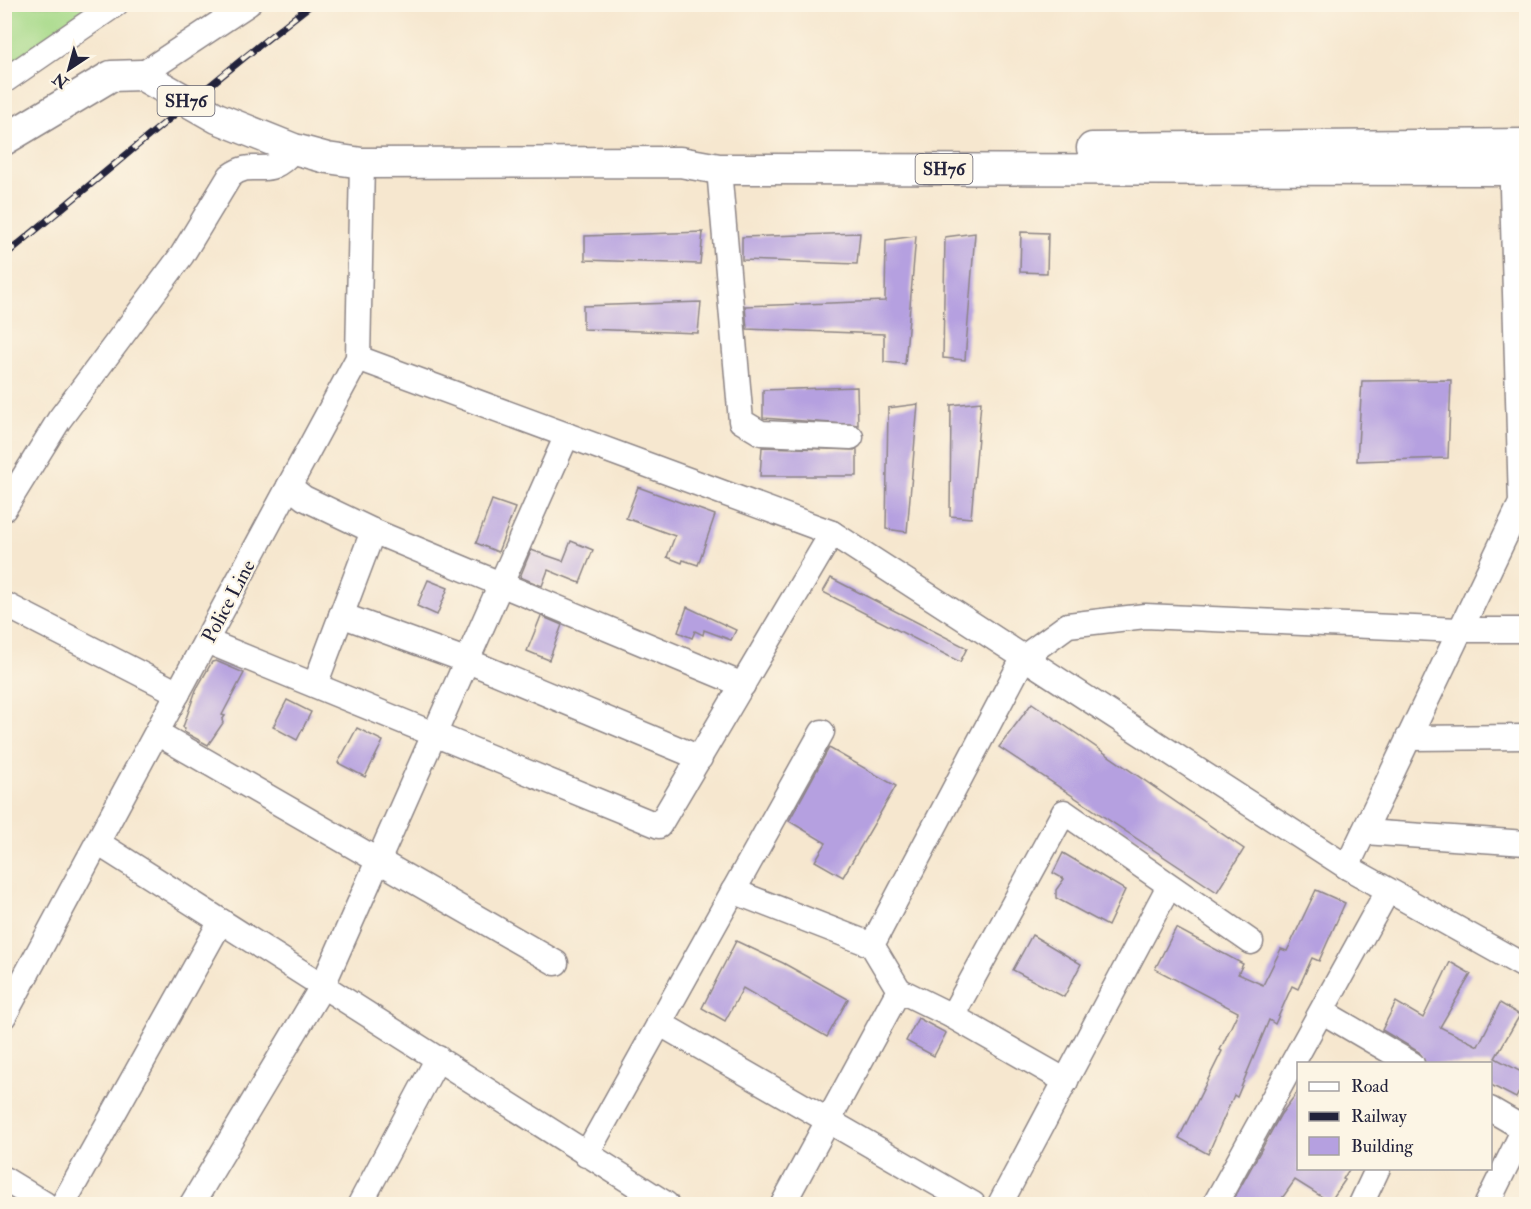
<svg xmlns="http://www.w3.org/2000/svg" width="1531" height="1209" font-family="'IM FELL Double Pica',serif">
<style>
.green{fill:#a7da8a;stroke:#647e62;stroke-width:1.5}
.building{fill:#b5a0e0}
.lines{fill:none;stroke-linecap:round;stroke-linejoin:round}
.minor-casing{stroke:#8c8485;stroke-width:27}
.major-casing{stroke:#8c8485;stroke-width:33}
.minor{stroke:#fff;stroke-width:24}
.major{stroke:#fff;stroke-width:30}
.rail-casing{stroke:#22223b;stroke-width:7}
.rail{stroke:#fcf5e5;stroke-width:4.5;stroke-dasharray:14;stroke-linecap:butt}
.labels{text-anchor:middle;stroke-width:4.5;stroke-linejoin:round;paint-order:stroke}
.shield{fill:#fcf5e5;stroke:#63616e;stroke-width:1.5}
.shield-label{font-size:18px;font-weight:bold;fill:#22223b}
.street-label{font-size:20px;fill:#22223b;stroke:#fcf5e5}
</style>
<rect width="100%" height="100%" fill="#fcf5e5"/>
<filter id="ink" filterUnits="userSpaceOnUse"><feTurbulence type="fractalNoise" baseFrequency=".0167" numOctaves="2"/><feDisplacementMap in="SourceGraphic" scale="12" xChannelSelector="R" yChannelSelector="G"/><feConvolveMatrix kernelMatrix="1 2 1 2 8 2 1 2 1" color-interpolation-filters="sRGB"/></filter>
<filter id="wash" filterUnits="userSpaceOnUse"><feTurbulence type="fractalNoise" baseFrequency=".008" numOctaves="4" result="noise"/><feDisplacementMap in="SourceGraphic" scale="24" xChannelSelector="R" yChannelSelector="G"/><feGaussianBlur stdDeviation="1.35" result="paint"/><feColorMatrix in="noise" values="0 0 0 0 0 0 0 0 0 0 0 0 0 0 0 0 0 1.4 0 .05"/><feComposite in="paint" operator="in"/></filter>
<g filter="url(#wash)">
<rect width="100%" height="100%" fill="#f6e7cf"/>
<polygon class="green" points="5,5 94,5 5,81"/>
<g id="blocks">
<g class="building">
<polygon points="703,232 700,264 585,260 585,236"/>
<polygon points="1021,232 1048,233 1047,273 1020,272"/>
<polygon points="860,233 857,264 742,260 742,237"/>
<polygon points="975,233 965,360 943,358 945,237"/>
<polygon points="916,236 905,364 884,362 884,334 747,329 745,306 885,301 886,240"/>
<polygon points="701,302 698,333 583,329 583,306"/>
<polygon points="1451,380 1448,458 1357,461 1362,381"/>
<polygon points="857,387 858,425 763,418 763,390"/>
<polygon points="981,402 971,518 950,516 951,405"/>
<polygon points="918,404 907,532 886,529 888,408"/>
<polygon points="762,447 857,450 857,476 760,476"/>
<polygon points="638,487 715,515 698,565 683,560 682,563 667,557 675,536 626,518"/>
<polygon points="492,500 515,508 498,552 476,543"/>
<polygon points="571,541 593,550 580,583 548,570 542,586 520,577 531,550 563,561"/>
<polygon points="831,578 967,648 960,662 823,592"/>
<polygon points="428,580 448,588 437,615 417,606"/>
<polygon points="687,607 736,630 731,640 704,630 703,635 695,631 692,638 678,632"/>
<polygon points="541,616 562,625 549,660 527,651"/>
<polygon points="216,661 244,673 222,715 225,716 222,720 223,723 208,745 184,732 185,729 183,727 196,690 212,662"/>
<polygon points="287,700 311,712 297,740 273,727"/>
<polygon points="1032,703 1244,849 1217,892 999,747"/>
<polygon points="357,728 383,741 365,777 338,763"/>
<polygon points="829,748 896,786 843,877 815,861 826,843 789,821"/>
<polygon points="1063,853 1125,890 1108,926 1056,898 1056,890 1064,879 1053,873"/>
<polygon points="1316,890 1345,903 1319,961 1312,958 1298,989 1292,986 1275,1024 1269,1020 1237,1097 1234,1095 1208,1154 1179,1138 1222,1051 1220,1050 1238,1012 1155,969 1176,928 1243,964 1238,974 1263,985 1281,949 1287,951"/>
<polygon points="1032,935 1081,964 1064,997 1013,970"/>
<polygon points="736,941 783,963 848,999 827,1037 743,988 725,1021 702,1008"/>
<polygon points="1450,962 1471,974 1440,1027 1478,1046 1500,1003 1520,1015 1495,1058 1527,1075 1516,1098 1491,1085 1491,1064 1426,1064 1419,1052 1382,1030 1396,1002 1423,1018"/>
<polygon points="918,1018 946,1033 934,1056 906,1041"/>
<polygon points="1299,1090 1299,1168 1350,1168 1343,1179 1345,1180 1330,1202 1295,1180 1278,1204 1231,1204 1281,1114"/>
</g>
</g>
</g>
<g filter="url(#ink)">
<use href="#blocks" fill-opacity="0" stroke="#8c8485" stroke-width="1.5"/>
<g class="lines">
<defs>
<g id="minor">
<polyline points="141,75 248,4"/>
<polyline points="4,81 116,4"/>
<polyline points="719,169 741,421 761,433 851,437"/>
<polyline points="358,358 832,533 1347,867 1526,967"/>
<polyline points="289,486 304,498 373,531"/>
<path d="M4,509l55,-89 123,-165 48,-79c26,-20 35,8 64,-27"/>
<polyline points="4,604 178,693"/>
<polyline points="341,615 468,661 700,758"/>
<polyline points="206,641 659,826 832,533"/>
<polyline points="315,685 373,531 743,685"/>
<polyline points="157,733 556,963"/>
<polyline points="1408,738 1526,737"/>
<polyline points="1364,832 1526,843"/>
<polyline points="98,843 666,1204"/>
<polyline points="1347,867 1521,503 1511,153"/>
<polyline points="733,891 872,945"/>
<polyline points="899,990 952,1016 1066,1081"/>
<polyline points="1323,1012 1412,1064"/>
<polyline points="4,1016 358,358 362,163"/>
<polyline points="952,1016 1064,812 1251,942"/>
<polyline points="659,1023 973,1204"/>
<polyline points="1490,1109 1526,1130"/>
<polyline points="586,1155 822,732"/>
<polyline points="4,1179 45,1204"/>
<polyline points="63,1204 221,921"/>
<polyline points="192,1204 323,985 567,435"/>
<polyline points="360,1204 438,1058"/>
<polyline points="783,1204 899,990 872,945 1024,657 1068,625 1145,616 1459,630 1526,630"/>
<polyline points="1000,1204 1169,886"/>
<polyline points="1215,1204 1387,892"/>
<polyline points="1361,1204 1378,1168"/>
<polyline points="1487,1204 1526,1125"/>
</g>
<g id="major">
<polyline points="4,140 111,76 141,75 217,118 294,149 327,158 362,163 680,162 719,169 1526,170"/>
<polyline points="1092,148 1526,144"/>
</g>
</defs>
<use href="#minor" class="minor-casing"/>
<use href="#major" class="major-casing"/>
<use href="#minor" class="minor"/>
<use href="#major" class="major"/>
<defs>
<path id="rail" d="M4,256c103,-84 203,-171 308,-252"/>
</defs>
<use href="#rail" class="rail-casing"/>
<use href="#rail" class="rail"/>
</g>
</g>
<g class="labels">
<g class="shield">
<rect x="157.5" y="86" width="57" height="30" rx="4.5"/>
<rect x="915.5" y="154" width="57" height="30" rx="4.5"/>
</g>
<g class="shield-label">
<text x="186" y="107">SH76</text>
<text x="944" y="175">SH76</text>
</g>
<g class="street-label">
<text transform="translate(228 601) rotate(-62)" y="7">Police Line</text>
</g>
</g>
<rect width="1531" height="1209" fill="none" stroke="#fcf5e5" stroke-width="24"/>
<rect x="1297" y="1062" width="195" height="108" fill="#fcf5e5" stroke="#a5a1a1" stroke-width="1.5"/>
<rect x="1309" y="1082" width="30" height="9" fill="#ffffff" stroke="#a5a1a1" stroke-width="1.5"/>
<text x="1351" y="1092" font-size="18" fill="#22223b">Road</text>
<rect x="1309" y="1112" width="30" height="9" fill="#22223b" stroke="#a5a1a1" stroke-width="1.5"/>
<text x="1351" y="1122" font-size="18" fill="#22223b">Railway</text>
<rect x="1309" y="1137" width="30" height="18" fill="#b5a0e0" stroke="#a5a1a1" stroke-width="1.5"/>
<text x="1351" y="1152" font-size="18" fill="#22223b">Building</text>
<g transform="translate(69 69) rotate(216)" stroke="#fcf5e5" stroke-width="4.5" paint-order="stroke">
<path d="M0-4.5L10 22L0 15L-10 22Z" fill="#22223b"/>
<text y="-9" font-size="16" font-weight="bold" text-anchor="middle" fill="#22223b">N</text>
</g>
</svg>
